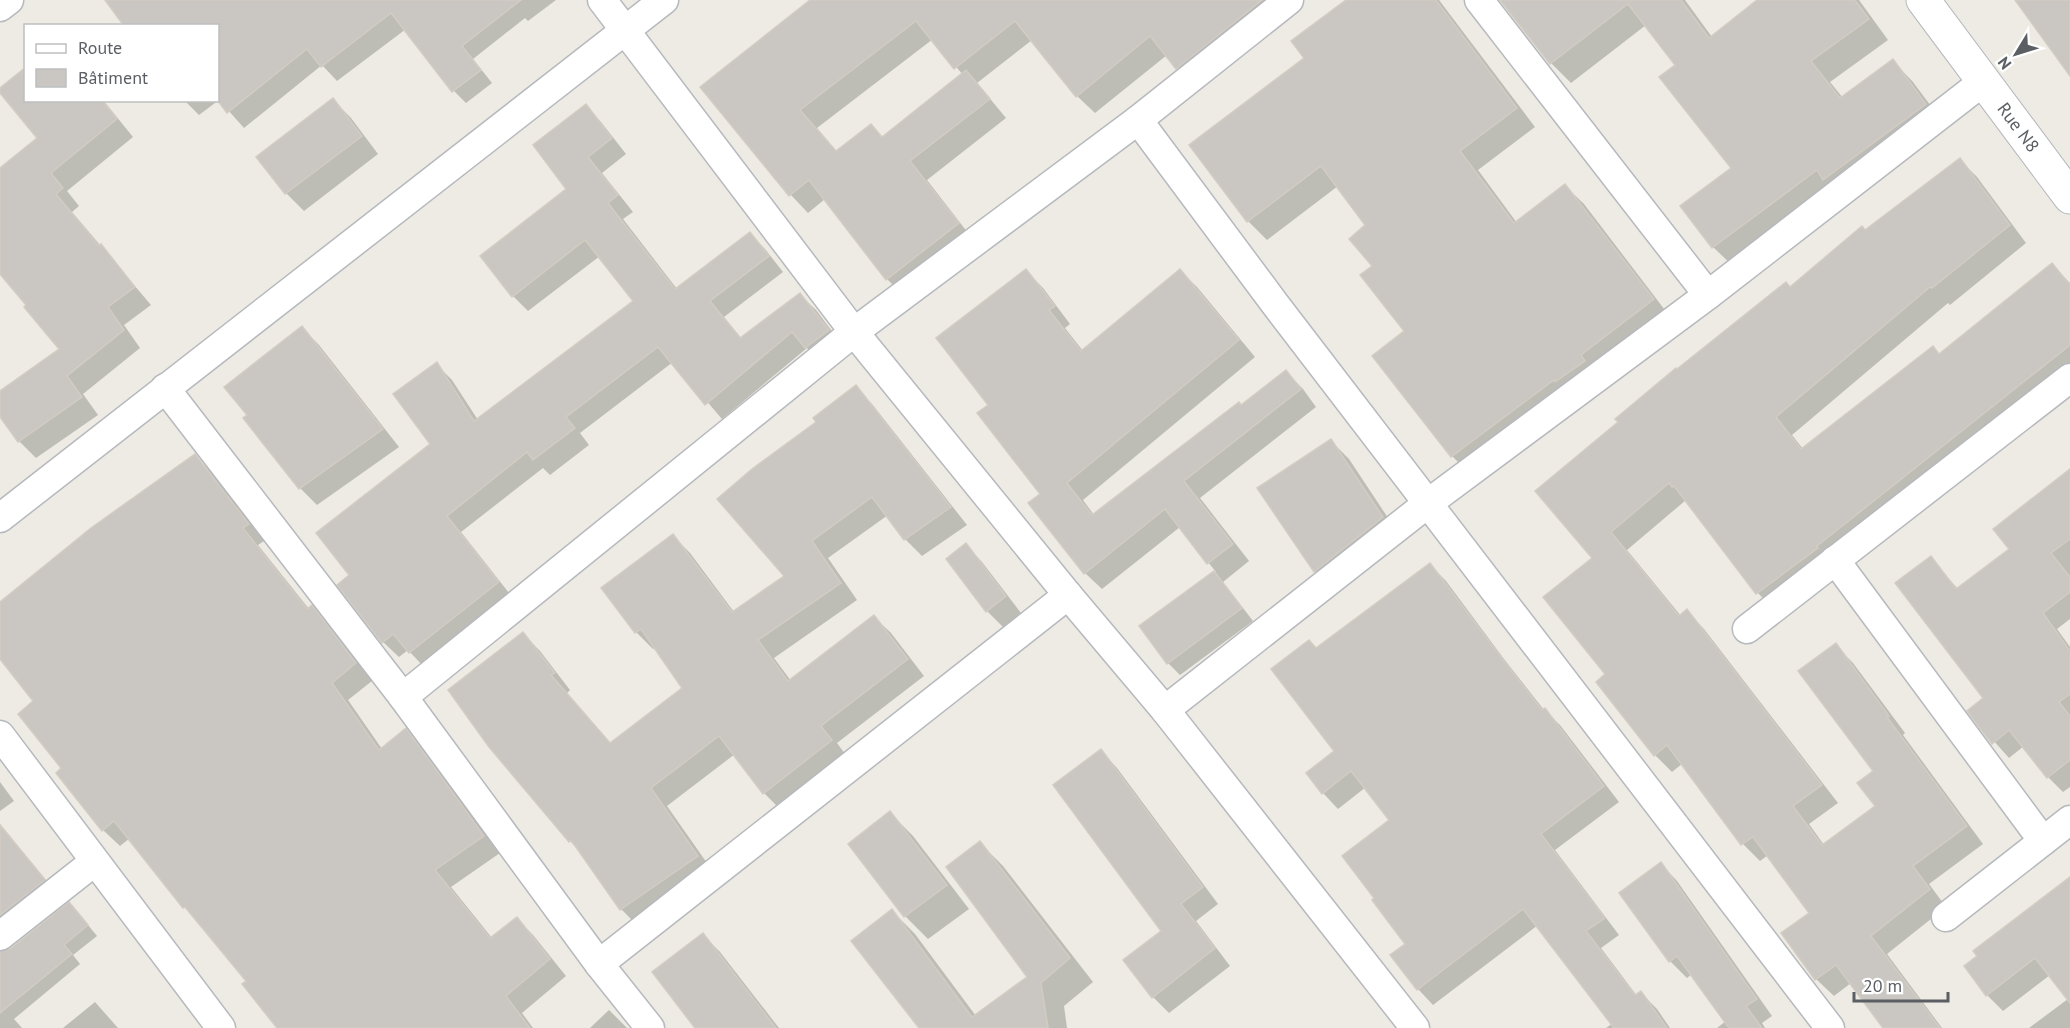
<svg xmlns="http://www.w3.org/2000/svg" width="2070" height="1028" font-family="'PT Sans',sans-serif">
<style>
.shadow{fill:#0003;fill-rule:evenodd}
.building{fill:#cac7c2;stroke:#d2ccc2;stroke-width:1.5}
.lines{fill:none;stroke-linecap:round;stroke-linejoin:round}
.street-casing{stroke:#b6b9bd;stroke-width:31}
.secondary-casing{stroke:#b5b8bd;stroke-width:35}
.street{stroke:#fff;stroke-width:28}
.secondary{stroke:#fff;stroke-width:33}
.labels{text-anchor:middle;stroke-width:6;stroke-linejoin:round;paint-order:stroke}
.street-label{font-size:18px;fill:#5b5f63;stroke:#fff}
</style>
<rect width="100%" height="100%" fill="#edebe3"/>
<g class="shadow">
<polygon points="107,0 556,0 528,21 525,18 473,59 492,83 466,103 454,91 406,29 337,81 322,65 244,128 219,100 199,115 184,100 218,100 218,26"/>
<path d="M813,0h475l-94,86 -27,-31 -72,58 -18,-17 -45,-56 -55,43 29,35 -79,62 48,62 -70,55 -18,-18 -62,-80 -17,14 -17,-18 -89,-108zM933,39l30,36 -80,63 -12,-12 -34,26 -20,-24z"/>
<polygon points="1348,0 1439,0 1535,127 1478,170 1517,223 1565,186 1584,204 1671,318 1471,475 1452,456 1406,331 1374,266 1367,225 1338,186 1267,240 1248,221 1306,58"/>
<polygon points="1502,0 1685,0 1712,37 1759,0 1859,0 1888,40 1830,82 1843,98 1893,61 1913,82 1945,125 1734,267 1713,247 1683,206 1733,168 1677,66 1646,25 1571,83 1551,63"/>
<polygon points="0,89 26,100 103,100 133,137 67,191 79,206 72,212 151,305 124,325 140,348 83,394 98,415 36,458 19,441 0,415 0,393 61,350 0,269 0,170 39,139"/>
<polygon points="333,100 351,118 378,154 304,211 286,193 258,157"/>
<polygon points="586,106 601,122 626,154 602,173 633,212 623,219 677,289 750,234 765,249 783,272 724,317 742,339 800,295 816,310 843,346 822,363 807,348 722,419 673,362 580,433 589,445 550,475 543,468 461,532 513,598 425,668 408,650 399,657 383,642 351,576 432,444 436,364 452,380 478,420 635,302 600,256 528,311 513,296 568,190"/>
<polygon points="1960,160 1977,177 2026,243 1950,305 1948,303 1792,435 1803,449 1940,356 2052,265 2070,283 2070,376 1775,611 1758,593 1686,500 1627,550 1681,616 1687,611 1704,629 1838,803 1809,824 1824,845 1877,806 1875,772 1835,645 1853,663 1905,733 1903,735 1983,844 1929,884 1946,907 1887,954 1942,1028 1885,1028 1851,983 1834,996 1816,979 1811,913 1768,855 1760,861 1743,844 1683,763 1672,772 1655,755 1607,674 1594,559 1620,422 1677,371 1791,288"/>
<polygon points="1026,271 1043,288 1070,324 1065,328 1083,351 1180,271 1197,287 1255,357 1083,500 1094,515 1286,372 1303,389 1316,407 1200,498 1249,561 1223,582 1253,621 1180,675 1168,663 1141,627 1216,572 1180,527 1102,589 1085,573 990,405"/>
<polygon points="302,328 319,345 399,447 317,505 300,488"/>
<polygon points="855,387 872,404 967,525 922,556 905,539 888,515 828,558 857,600 774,658 791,681 874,617 891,633 924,676 837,743 848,758 781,810 764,793 735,754 667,806 714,873 638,926 621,909 582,853 570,841 523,634 540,651 570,690 567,693 611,744 684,689 655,648 653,649 636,632 603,588 673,536 690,553 734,612 786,576 818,422"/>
<polygon points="1331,441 1349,459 1400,536 1333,589 1315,571"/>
<polygon points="195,456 212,473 264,541 258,545 309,609 311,607 328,624 372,681 348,700 382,749 405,730 422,747 500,853 451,887 492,938 517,919 533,935 566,976 522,1013 533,1028 279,1028 248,982 130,838 120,846 103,830 63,769 36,701 0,657 0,604"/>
<polygon points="2070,471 2070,619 2057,629 2070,647 2070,787 2063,792 2048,777 2024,746 2009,758 1984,730 1985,698 1930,558 1958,589 2011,550"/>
<polygon points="966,545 982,562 1021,613 1003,627 987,611"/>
<polygon points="1430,565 1446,581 1504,659 1544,710 1560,725 1619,802 1555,850 1619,935 1601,948 1637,996 1641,993 1657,1009 1670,1028 1606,1028 1613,1023 1538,925 1433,1005 1418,989 1407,944 1391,821 1366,787 1338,809 1323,793 1336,751 1317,649"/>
<polygon points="1101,751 1117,768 1218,904 1196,921 1230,966 1169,1013 1153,997 1163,931"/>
<polygon points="0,782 14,801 0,811"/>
<polygon points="890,813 913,836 969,909 928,939 905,916"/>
<polygon points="0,824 60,897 0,947 0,951"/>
<polygon points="980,843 1003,866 1093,982 1064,1006 1067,1028 921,1028 892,911 915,934 976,1016 1029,977"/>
<polygon points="1661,864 1677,881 1772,1016 1762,1023 1765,1028 1717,1028 1726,1021 1692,974 1687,978 1670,961 1621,893"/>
<polygon points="2070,879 2070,1028 2029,1028 2068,999 2050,975 2003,1011 1987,995"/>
<polygon points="79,914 97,936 73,955 80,964 14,1019 22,1028 0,1028 0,954"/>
<polygon points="703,935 720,952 779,1028 697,1028"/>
<polygon points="95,1002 118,1028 63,1028"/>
<polygon points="609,1010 627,1028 590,1028"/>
</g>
<g class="building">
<polygon points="105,0 521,0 462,46 481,70 452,92 391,13 321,67 307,49 227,113 218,101 218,26 124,26"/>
<polygon points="810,0 1262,0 1176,69 1150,36 1076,97 1015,21 954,69 916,21 800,110 836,151 871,124 882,137 966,70 990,99 910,161 959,223 886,280 809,180 789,196 700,87"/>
<polygon points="1346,0 1436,0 1517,108 1460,151 1514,223 1565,184 1654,299 1581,355 1585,361 1555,382 1554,380 1451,457 1372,356 1404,331 1360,275 1372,266 1349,239 1365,225 1321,166 1247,222 1189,145 1304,58 1291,41"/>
<polygon points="1500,0 1681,0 1709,38 1757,0 1855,0 1869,19 1811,61 1840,98 1893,59 1926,104 1823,180 1817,170 1712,248 1680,206 1731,168 1659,77 1675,65 1628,4 1550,64"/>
<polygon points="2015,0 2070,0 2070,76"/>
<polygon points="26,67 26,100 102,100 117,119 51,173 63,188 56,194 99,246 101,244 135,287 108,307 124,330 67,376 82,397 18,442 0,417 0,391 59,349 24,307 26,305 0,274 0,168 37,138 0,93 0,88"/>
<polygon points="333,98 362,136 285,194 256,157"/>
<polygon points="586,104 612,138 588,157 618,195 608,203 675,289 750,232 769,256 710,301 740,338 800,293 829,330 805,348 792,332 705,405 658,347 566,417 575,428 533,460 527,452 447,516 499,582 409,653 393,634 382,643 337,585 349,575 316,533 430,444 393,394 437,362 474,421 633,301 585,240 512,297 480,256 566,189 533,145"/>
<polygon points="1960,158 2010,225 1932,288 1930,287 1776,417 1801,449 1933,346 1939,354 2052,263 2070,285 2070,345 1817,546 1818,548 1756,594 1674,486 1672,487 1669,483 1611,532 1679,616 1687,609 1822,785 1793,806 1822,845 1875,806 1857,783 1873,771 1798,671 1836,643 1889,716 1887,717 1967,826 1913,866 1930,889 1871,936 1940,1028 1883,1028 1836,965 1815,980 1781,933 1809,913 1753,837 1741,845 1667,745 1654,756 1596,682 1605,674 1543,597 1592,558 1535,491 1618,422 1615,419 1676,368 1677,369 1786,282 1790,287 1862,226 1865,230"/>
<polygon points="1026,269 1055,306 1049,310 1081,351 1180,269 1239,340 1067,483 1092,515 1239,402 1241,405 1286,370 1301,389 1184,481 1233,544 1207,564 1165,509 1084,574 1028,503 1040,494 977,413 988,405 936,338"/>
<polygon points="302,326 383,429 299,489 243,418 247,415 224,387"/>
<polygon points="856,385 951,507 904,540 872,497 812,541 841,583 758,640 788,681 874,615 908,659 821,726 832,740 763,794 719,736 651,788 698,856 620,910 571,840 569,842 489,747 448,690 523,632 555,673 551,675 610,743 682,688 641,629 635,633 601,588 673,534 732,612 784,576 717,499 752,469 816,422 813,418"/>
<polygon points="1331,439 1383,517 1314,572 1257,488"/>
<polygon points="195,454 249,524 243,528 307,609 312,605 356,663 332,683 379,750 406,728 484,836 435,870 490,938 517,917 550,959 506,996 530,1028 277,1028 242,984 246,981 185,907 183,908 114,821 102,831 56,773 61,768 18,714 33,701 0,659 0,602 91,528"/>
<polygon points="2070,469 2070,539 2051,553 2070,577 2070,592 2043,613 2070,651 2070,694 2059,702 2070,716 2070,760 2047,778 2009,730 1992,744 1982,731 1967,711 1983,698 1895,583 1931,556 1956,589 2009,549 1993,529"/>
<polygon points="966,543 1006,596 986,612 946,559"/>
<polygon points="1430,563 1489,641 1542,710 1545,708 1604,786 1541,834 1605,918 1586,931 1635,995 1641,991 1667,1028 1614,1028 1523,909 1417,990 1390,955 1405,944 1372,900 1374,898 1342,856 1389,820 1351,771 1322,794 1306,773 1334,751 1271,669 1309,640 1316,648"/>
<polygon points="1214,571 1242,608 1167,664 1139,626"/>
<polygon points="1101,749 1203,887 1181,904 1215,948 1152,998 1123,960 1161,931 1053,785"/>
<polygon points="890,811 947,885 904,917 848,844"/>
<polygon points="0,825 45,880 0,915"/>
<polygon points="980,841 1070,958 1041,983 1048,1028 919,1028 851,941 892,909 972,1017 1027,977 946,867"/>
<polygon points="1661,862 1757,999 1746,1006 1762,1028 1729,1028 1677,956 1669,962 1619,893"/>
<polygon points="2070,877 2070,1003 2035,958 1986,996 1964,966 1977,956 1973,951"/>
<polygon points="69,902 88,925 64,945 72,954 0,1013 0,952 10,949"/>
<polygon points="703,933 776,1028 695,1028 652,972"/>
</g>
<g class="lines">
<defs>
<g id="street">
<polyline points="602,0 854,332 1068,595 1165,710 1415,1028"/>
<polyline points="1479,0 1708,295"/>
<polyline points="0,7 9,0"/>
<polyline points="1138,120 1275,304 1830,1028"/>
<polyline points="165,388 403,697 599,964 650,1028"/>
<polyline points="0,518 664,0"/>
<polyline points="1835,560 2043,841"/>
<polyline points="1747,629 2070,378"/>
<polyline points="403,697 854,332 1138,120 1289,0"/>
<polyline points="1165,710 1427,504 1708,295 1984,81"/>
<polyline points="0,735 221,1028"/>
<polyline points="1946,917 2070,820"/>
<polyline points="0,936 94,862"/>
<polyline points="599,964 1068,595"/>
</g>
<g id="secondary">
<path id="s1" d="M1923,0l147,197"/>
</g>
</defs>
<use href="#street" class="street-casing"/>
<use href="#secondary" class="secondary-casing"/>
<use href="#street" class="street"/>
<use href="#secondary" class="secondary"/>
</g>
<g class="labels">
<g class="street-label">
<text dy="6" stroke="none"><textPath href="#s1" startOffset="159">Rue N8</textPath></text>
</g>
</g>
<rect x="24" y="24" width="195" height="78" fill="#ffffff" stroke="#bdbfc1" stroke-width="1.5"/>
<rect x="36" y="44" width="30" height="9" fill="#ffffff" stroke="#bdbfc1" stroke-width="1.5"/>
<text x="78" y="54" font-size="18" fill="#5b5f63">Route</text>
<rect x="36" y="69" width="30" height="18" fill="#cac7c2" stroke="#bdbfc1" stroke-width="1.5"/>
<text x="78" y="84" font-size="18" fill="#5b5f63">Bâtiment</text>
<g transform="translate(2016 54) rotate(232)" stroke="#ffffff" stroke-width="4.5" paint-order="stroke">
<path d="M0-4.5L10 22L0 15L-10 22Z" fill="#5b5f63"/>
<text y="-9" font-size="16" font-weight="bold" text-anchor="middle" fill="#5b5f63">N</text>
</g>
<path d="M1854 992v9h94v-9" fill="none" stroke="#5b5f63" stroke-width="3"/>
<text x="1863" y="992" font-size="18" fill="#5b5f63" stroke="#ffffff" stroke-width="4.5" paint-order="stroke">20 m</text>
</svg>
